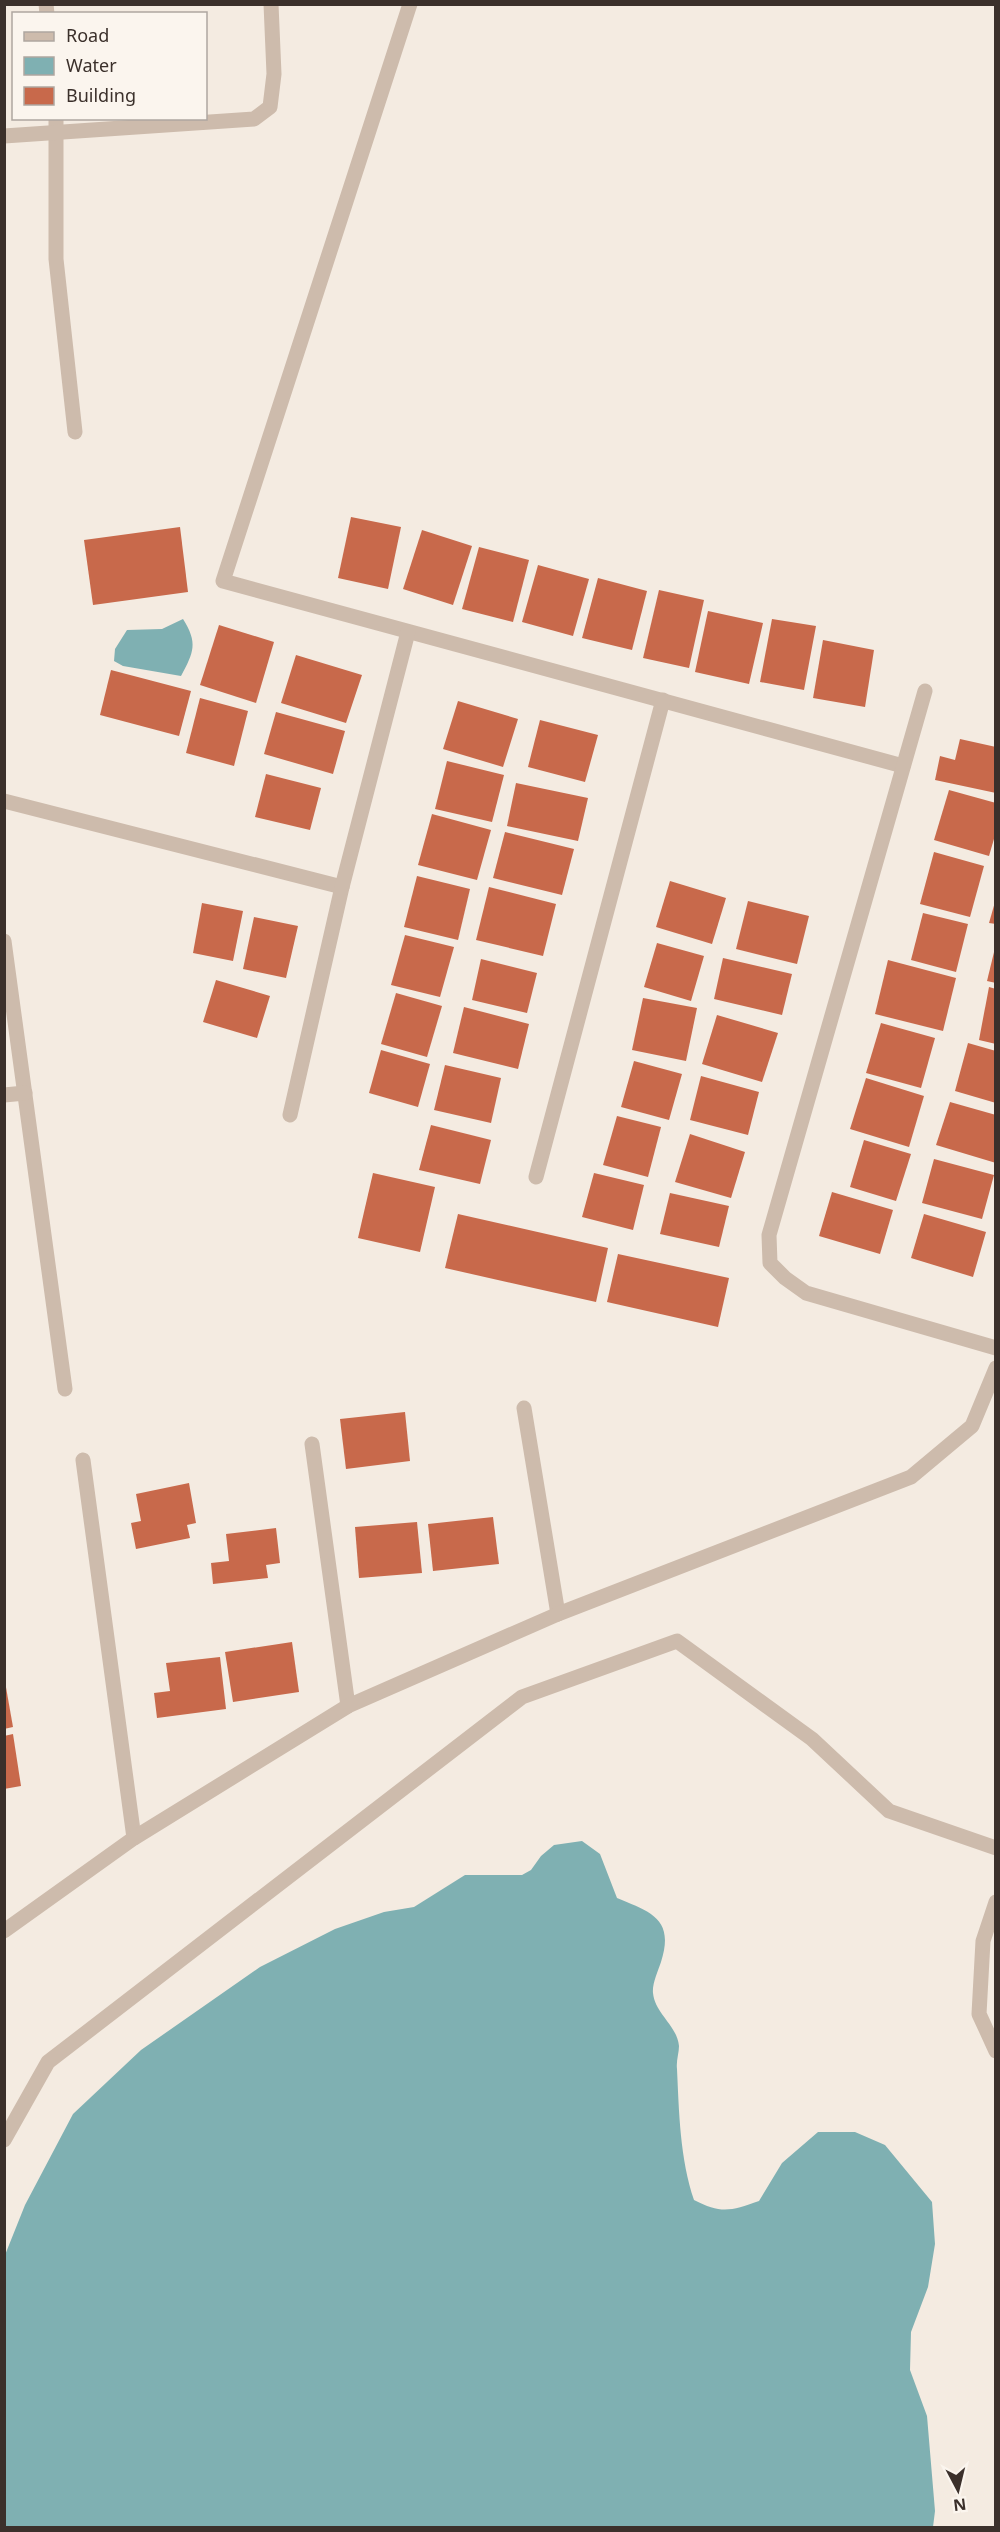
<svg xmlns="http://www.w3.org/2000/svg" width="1000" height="2532" font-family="'Noto Sans',sans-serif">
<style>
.water{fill:#7fb0b2}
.building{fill:#c8694b}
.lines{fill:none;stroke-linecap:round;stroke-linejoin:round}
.minor{stroke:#cdbbac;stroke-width:15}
</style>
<rect width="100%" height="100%" fill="#f4ebe1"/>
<g class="water">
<path d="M183,619c15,24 11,33 -2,57l-58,-10 -9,-5 1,-12 12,-19 35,-1z"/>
<path d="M582,1841l18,13 17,44c33,14 58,20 44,64 -3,9 -9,22 -8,31 2,21 24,32 26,53 0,7 -3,15 -2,23 2,43 3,90 17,131 27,14 37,11 65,1l23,-38 36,-31h37l30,13 47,57 3,42 -7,43 -17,45 -1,38 17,46 8,95 -2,16h-928v-272l20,-50 48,-91 68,-64 119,-83 75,-38 49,-17 30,-5 51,-32h57l9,-5 10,-14 13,-11z"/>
</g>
<g class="building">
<polygon points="351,517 401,527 388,589 338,578"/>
<polygon points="180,527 188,592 93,605 84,540"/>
<polygon points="422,530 472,546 453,605 403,589"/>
<polygon points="479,547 529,560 513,622 462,609"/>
<polygon points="538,565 589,579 573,636 522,622"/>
<polygon points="598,578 647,591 632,650 582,638"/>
<polygon points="659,590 704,600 689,668 643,658"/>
<polygon points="708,611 763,623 749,684 695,672"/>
<polygon points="772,619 816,626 804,690 760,682"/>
<polygon points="219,625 274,642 256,703 200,685"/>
<polygon points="823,640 874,650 865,707 813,698"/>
<polygon points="296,655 362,675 346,723 281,703"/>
<polygon points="111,670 191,691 179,736 100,715"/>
<polygon points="200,698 248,711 234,766 186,753"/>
<polygon points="458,701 518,719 503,767 443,749"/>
<polygon points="276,712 345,731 333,774 264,754"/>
<polygon points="540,720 598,735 585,782 528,767"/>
<polygon points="960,739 996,747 996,793 935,780 940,756 955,760"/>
<polygon points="447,761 504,775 492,822 435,809"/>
<polygon points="266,774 321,788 310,830 255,817"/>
<polygon points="516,783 588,798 578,841 507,826"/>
<polygon points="949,790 996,803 996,832 989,856 934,840"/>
<polygon points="432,814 491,830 477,880 418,865"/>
<polygon points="505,832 574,849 562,895 493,878"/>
<polygon points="934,852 984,866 970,917 920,904"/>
<polygon points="417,876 470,889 458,940 404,927"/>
<polygon points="670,881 726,898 712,944 656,927"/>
<polygon points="489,887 556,904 543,956 476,940"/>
<polygon points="748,901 809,916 797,964 736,949"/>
<polygon points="995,902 996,903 996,924 989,923"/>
<polygon points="202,903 243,911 233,961 193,953"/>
<polygon points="923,913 968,924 956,972 911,960"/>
<polygon points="254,917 298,926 286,978 243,969"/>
<polygon points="405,935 454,947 440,997 391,985"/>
<polygon points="657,943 704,956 691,1001 644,987"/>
<polygon points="995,948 996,948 996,983 987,981"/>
<polygon points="723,958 792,974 782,1015 714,999"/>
<polygon points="481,959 537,973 527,1013 472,1000"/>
<polygon points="888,960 956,978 943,1031 875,1014"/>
<polygon points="216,980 270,996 257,1038 203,1022"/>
<polygon points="989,987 996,989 996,1044 979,1040"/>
<polygon points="396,993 442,1006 427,1057 381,1044"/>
<polygon points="643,998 697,1008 686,1061 632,1050"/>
<polygon points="464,1007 529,1024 518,1069 453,1053"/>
<polygon points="717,1015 778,1033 762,1082 702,1064"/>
<polygon points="881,1023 935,1038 921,1088 866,1073"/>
<polygon points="968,1043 996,1051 996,1103 955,1091"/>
<polygon points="381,1050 430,1064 418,1107 369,1093"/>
<polygon points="634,1061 682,1074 669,1120 621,1107"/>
<polygon points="445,1065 501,1078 491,1123 434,1110"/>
<polygon points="701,1076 759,1092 748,1135 690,1120"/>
<polygon points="866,1078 924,1096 909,1147 850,1129"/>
<polygon points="950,1102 996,1115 996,1163 936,1145"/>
<polygon points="617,1116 661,1127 648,1177 603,1165"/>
<polygon points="431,1125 491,1140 480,1184 419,1170"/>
<polygon points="690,1134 745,1152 731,1198 675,1182"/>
<polygon points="864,1140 911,1154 896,1201 850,1187"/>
<polygon points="934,1159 994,1175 982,1219 922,1203"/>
<polygon points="373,1173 435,1187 420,1252 358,1238"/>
<polygon points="594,1173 644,1185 633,1230 582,1217"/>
<polygon points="832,1192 893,1210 880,1254 819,1236"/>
<polygon points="670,1193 729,1206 719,1247 660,1234"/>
<polygon points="458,1214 608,1248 596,1302 445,1268"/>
<polygon points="924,1214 986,1232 973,1277 911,1258"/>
<polygon points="618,1254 729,1278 718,1327 607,1302"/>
<polygon points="405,1412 410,1461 346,1469 340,1419"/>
<polygon points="189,1483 196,1523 187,1525 190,1538 136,1549 131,1523 141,1521 136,1494"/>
<polygon points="493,1517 499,1564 433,1571 428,1524"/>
<polygon points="417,1522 422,1573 359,1578 355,1527"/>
<polygon points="276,1528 280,1563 266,1565 268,1578 213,1584 211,1563 229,1561 226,1534"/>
<polygon points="292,1642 299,1692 233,1702 225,1652"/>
<polygon points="220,1657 226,1709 157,1718 154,1693 170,1691 166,1663"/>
<polygon points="4,1676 13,1727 4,1729"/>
<polygon points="13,1734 21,1786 4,1789 4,1736"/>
</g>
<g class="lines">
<g class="minor">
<polyline points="46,4 47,14"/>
<polyline points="410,4 223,581 903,766"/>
<polyline points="56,118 56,259 75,432"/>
<polyline points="4,136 254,119 270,107 274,74 271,4"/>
<polyline points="925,691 769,1235 770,1263 785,1278 806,1293 996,1348"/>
<polyline points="4,801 342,887"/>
<polyline points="4,941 65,1389"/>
<polyline points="4,1095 25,1093"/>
<polyline points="290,1115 342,887 408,632"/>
<polyline points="536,1177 663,700"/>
<polyline points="524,1408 558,1614"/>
<polyline points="312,1444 348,1706"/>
<polyline points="83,1460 134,1838"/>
<polyline points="996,1902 983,1941 979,2014 996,2051"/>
<polyline points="4,1931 134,1838 348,1706 558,1614 911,1477 972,1426 996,1368"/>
<polyline points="4,2140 48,2062 522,1697 677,1641 812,1739 889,1811 996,1848"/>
</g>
</g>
<rect width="1000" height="2532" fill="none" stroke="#3b302b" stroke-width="12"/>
<rect x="12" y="12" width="195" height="108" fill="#fbf5ee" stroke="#aea6a0" stroke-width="1.5"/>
<rect x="24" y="32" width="30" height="9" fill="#cdbbac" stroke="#aea6a0" stroke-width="1.5"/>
<text x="66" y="42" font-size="18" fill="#3b302b">Road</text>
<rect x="24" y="57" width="30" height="18" fill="#7fb0b2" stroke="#aea6a0" stroke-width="1.5"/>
<text x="66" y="72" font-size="18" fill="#3b302b">Water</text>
<rect x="24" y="87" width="30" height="18" fill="#c8694b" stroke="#aea6a0" stroke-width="1.5"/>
<text x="66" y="102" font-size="18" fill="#3b302b">Building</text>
<g transform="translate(958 2490) rotate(173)" stroke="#fbf5ee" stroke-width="4.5" paint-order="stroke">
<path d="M0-4.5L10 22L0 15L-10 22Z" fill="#3b302b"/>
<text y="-9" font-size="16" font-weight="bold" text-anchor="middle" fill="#3b302b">N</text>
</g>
</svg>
